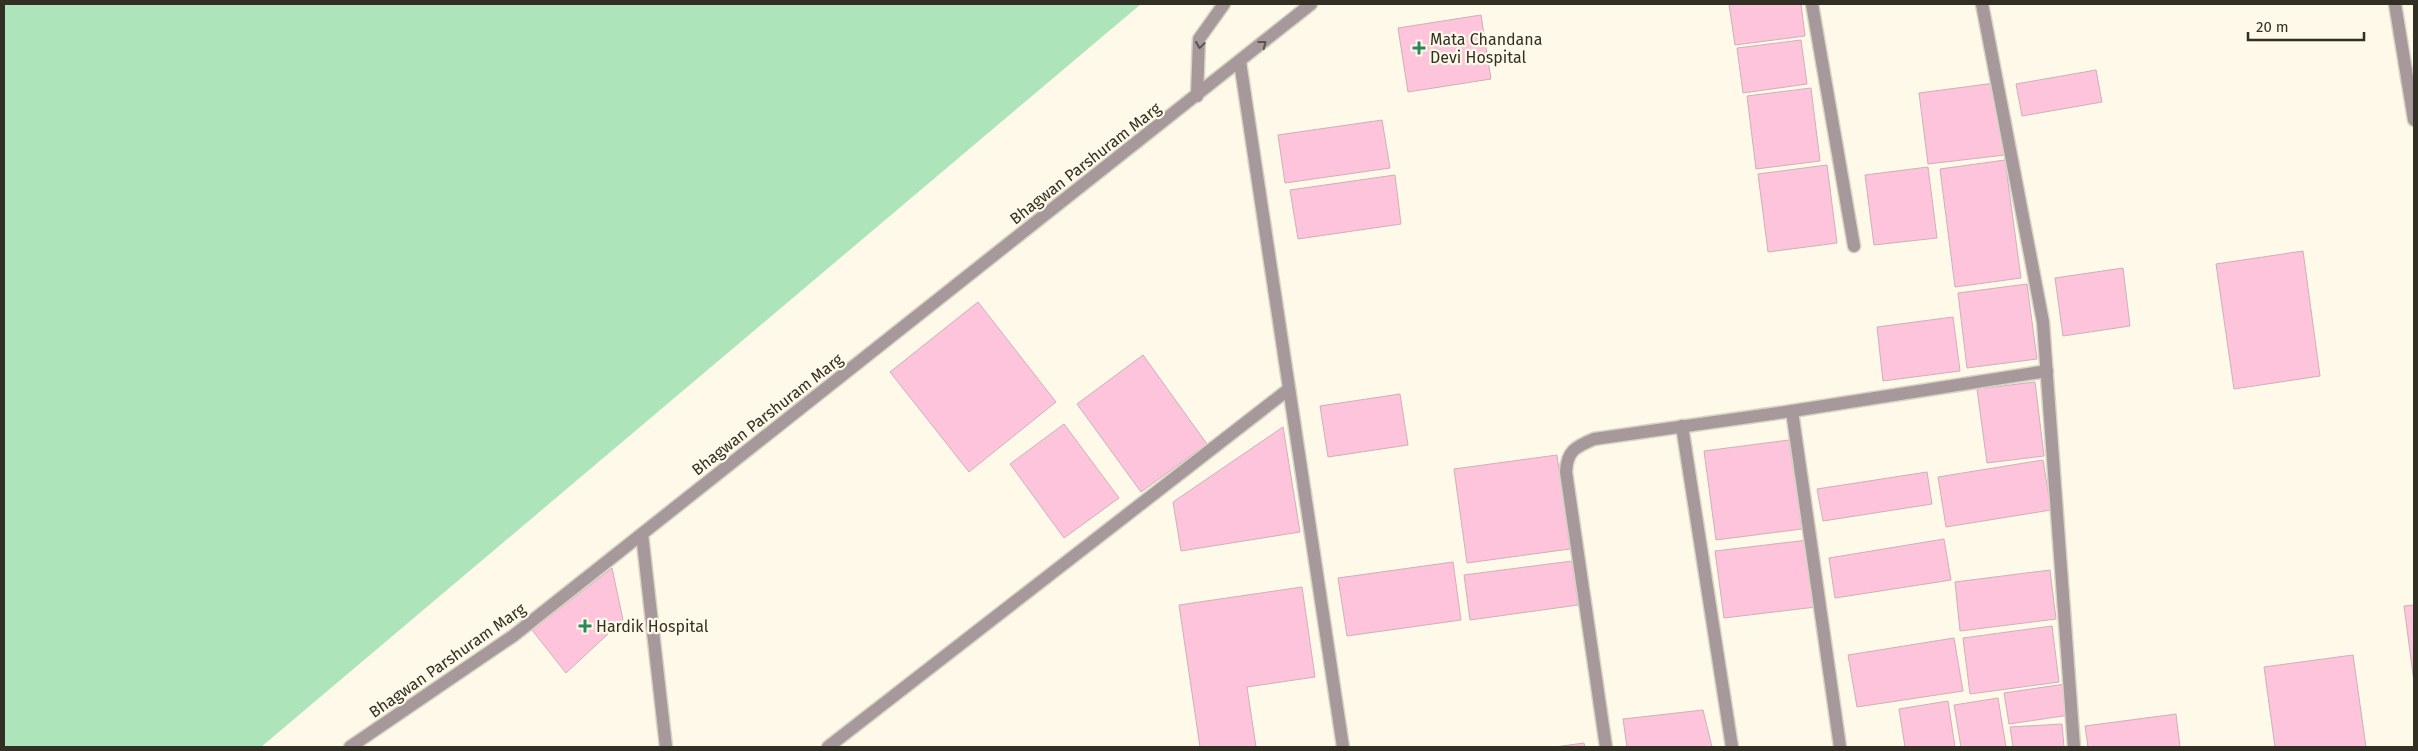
<svg xmlns="http://www.w3.org/2000/svg" width="2418" height="751" font-family="'Fira Sans',sans-serif">
<style>
.green{fill:#aee4ba}
.building{fill:#fdc4db;stroke:#cdb0bb}
.lines{fill:none;stroke-linecap:round;stroke-linejoin:round}
.minor-casing{stroke:#d9d5c5;stroke-width:15}
.minor{stroke:#a6989b;stroke-width:12}
.oneway{stroke:#5b544e}
.poi-dot{fill:#2b875d;stroke:#fef9e8;stroke-width:2}
.labels{text-anchor:middle;stroke-width:4.5;stroke-linejoin:round;paint-order:stroke}
.poi-label{font-size:16px;fill:#322f24;stroke:#fef9e8;text-anchor:start}
.street-label{font-size:16px;fill:#322f24;stroke:#fef9e8}
</style>
<rect width="100%" height="100%" fill="#fef9e8"/>
<polygon class="green" points="4,4 1141,4 261,747 4,747"/>
<g class="building">
<polygon points="1729,4 1801,4 1805,36 1735,45"/>
<polygon points="1481,15 1491,79 1408,92 1398,28"/>
<polygon points="1801,40 1807,84 1743,93 1737,48"/>
<polygon points="2096,70 2102,102 2022,116 2016,84"/>
<polygon points="1995,83 2005,155 1928,164 1919,93"/>
<polygon points="1811,88 1820,161 1756,169 1747,96"/>
<polygon points="1382,120 1390,168 1285,183 1278,135"/>
<polygon points="2005,160 2021,278 1955,287 1940,169"/>
<polygon points="1827,165 1837,243 1768,252 1758,174"/>
<polygon points="1928,167 1937,238 1874,245 1865,175"/>
<polygon points="1395,175 1401,224 1298,239 1290,190"/>
<polygon points="2303,251 2320,376 2234,389 2216,264"/>
<polygon points="2123,268 2130,326 2063,336 2055,278"/>
<polygon points="2027,284 2037,359 1967,368 1958,293"/>
<polygon points="978,302 1056,402 969,472 890,372"/>
<polygon points="1953,317 1960,371 1883,381 1877,327"/>
<polygon points="1143,355 1207,444 1141,492 1077,404"/>
<polygon points="2035,382 2044,456 1987,463 1977,389"/>
<polygon points="1400,394 1408,445 1328,457 1320,406"/>
<polygon points="1064,424 1119,498 1064,538 1010,464"/>
<polygon points="1283,427 1300,532 1181,551 1173,502"/>
<polygon points="1789,440 1802,529 1716,540 1704,451"/>
<polygon points="1557,455 1570,549 1467,563 1454,469"/>
<polygon points="2043,460 2051,510 1946,527 1938,477"/>
<polygon points="1927,472 1932,504 1823,521 1817,489"/>
<polygon points="1944,539 1951,580 1835,598 1829,558"/>
<polygon points="1808,540 1816,607 1724,618 1715,551"/>
<polygon points="1572,561 1578,605 1470,620 1464,575"/>
<polygon points="1453,562 1461,620 1347,636 1338,578"/>
<polygon points="612,568 623,620 566,673 532,630"/>
<polygon points="2050,570 2056,619 1960,631 1955,582"/>
<polygon points="1302,587 1315,677 1247,687 1256,747 1200,747 1179,605"/>
<polygon points="2414,605 2414,682 2404,606"/>
<polygon points="2052,626 2059,682 1970,694 1963,638"/>
<polygon points="1954,638 1963,691 1857,707 1848,655"/>
<polygon points="2353,655 2366,747 2275,747 2264,667"/>
<polygon points="2065,684 2070,715 2009,724 2004,693"/>
<polygon points="1998,698 2006,747 1961,747 1954,705"/>
<polygon points="1948,701 1955,747 1905,747 1899,709"/>
<polygon points="1703,710 1712,747 1627,747 1623,719"/>
<polygon points="2176,714 2180,747 2088,747 2085,726"/>
<polygon points="2062,724 2064,747 2013,747 2010,727"/>
<polygon points="1584,743 1585,747 1555,747"/>
</g>
<g class="lines">
<defs>
<g id="minor">
<polyline points="1812,4 1854,246"/>
<polyline points="1982,4 2043,322 2074,747"/>
<polyline points="2395,4 2414,120"/>
<polyline points="1240,62 1343,747"/>
<polyline points="1197,96 1199,39 1224,4"/>
<polyline points="1792,411 1840,747"/>
<polyline points="1682,426 1732,747"/>
<polyline points="642,534 666,747"/>
<polyline points="350,747 513,636 1311,4"/>
<polyline points="828,747 1289,389"/>
<path d="M1606,747l-40,-275c1,-21 9,-25 28,-33l198,-28 255,-40"/>
</g>
</defs>
<use href="#minor" class="minor-casing"/>
<use href="#minor" class="minor"/>
</g>
<defs><path id="oneway-chevron" d="M-2-3.5L2.5 0L-2 3.5" fill="none" stroke-width="1.6" stroke-linecap="round" stroke-linejoin="round" transform="scale(1.25)"/></defs>
<g class="oneway">
<use href="#oneway-chevron" transform="translate(1263 44) rotate(-38)"/>
<use href="#oneway-chevron" transform="translate(1200 45) rotate(98)"/>
</g>
<g class="poi-dot">
<path d="M1416.5 40.5h5v5h5v5h-5v5h-5v-5h-5v-5h5z"/>
<path d="M582.5 618.5h5v5h5v5h-5v5h-5v-5h-5v-5h5z"/>
</g>
<g class="labels">
<g class="poi-label">
<text x="1430" y="45">Mata Chandana<tspan x="1430" dy="18">Devi Hospital</tspan></text>
<text x="596" y="632">Hardik Hospital</text>
</g>
<g class="street-label">
<text transform="translate(1085 163) rotate(-38)" y="6">Bhagwan Parshuram Marg</text>
<text transform="translate(767 414) rotate(-38)" y="6">Bhagwan Parshuram Marg</text>
<text transform="translate(447 660) rotate(-35)" y="6">Bhagwan Parshuram Marg</text>
</g>
</g>
<rect width="2418" height="751" fill="none" stroke="#322f24" stroke-width="10"/>
<path d="M2248 32v8h116v-8" fill="none" stroke="#322f24" stroke-width="2.5"/>
<text x="2256" y="32" font-size="15" fill="#322f24" stroke="#fef9e8" stroke-width="4" paint-order="stroke">20 m</text>
</svg>
